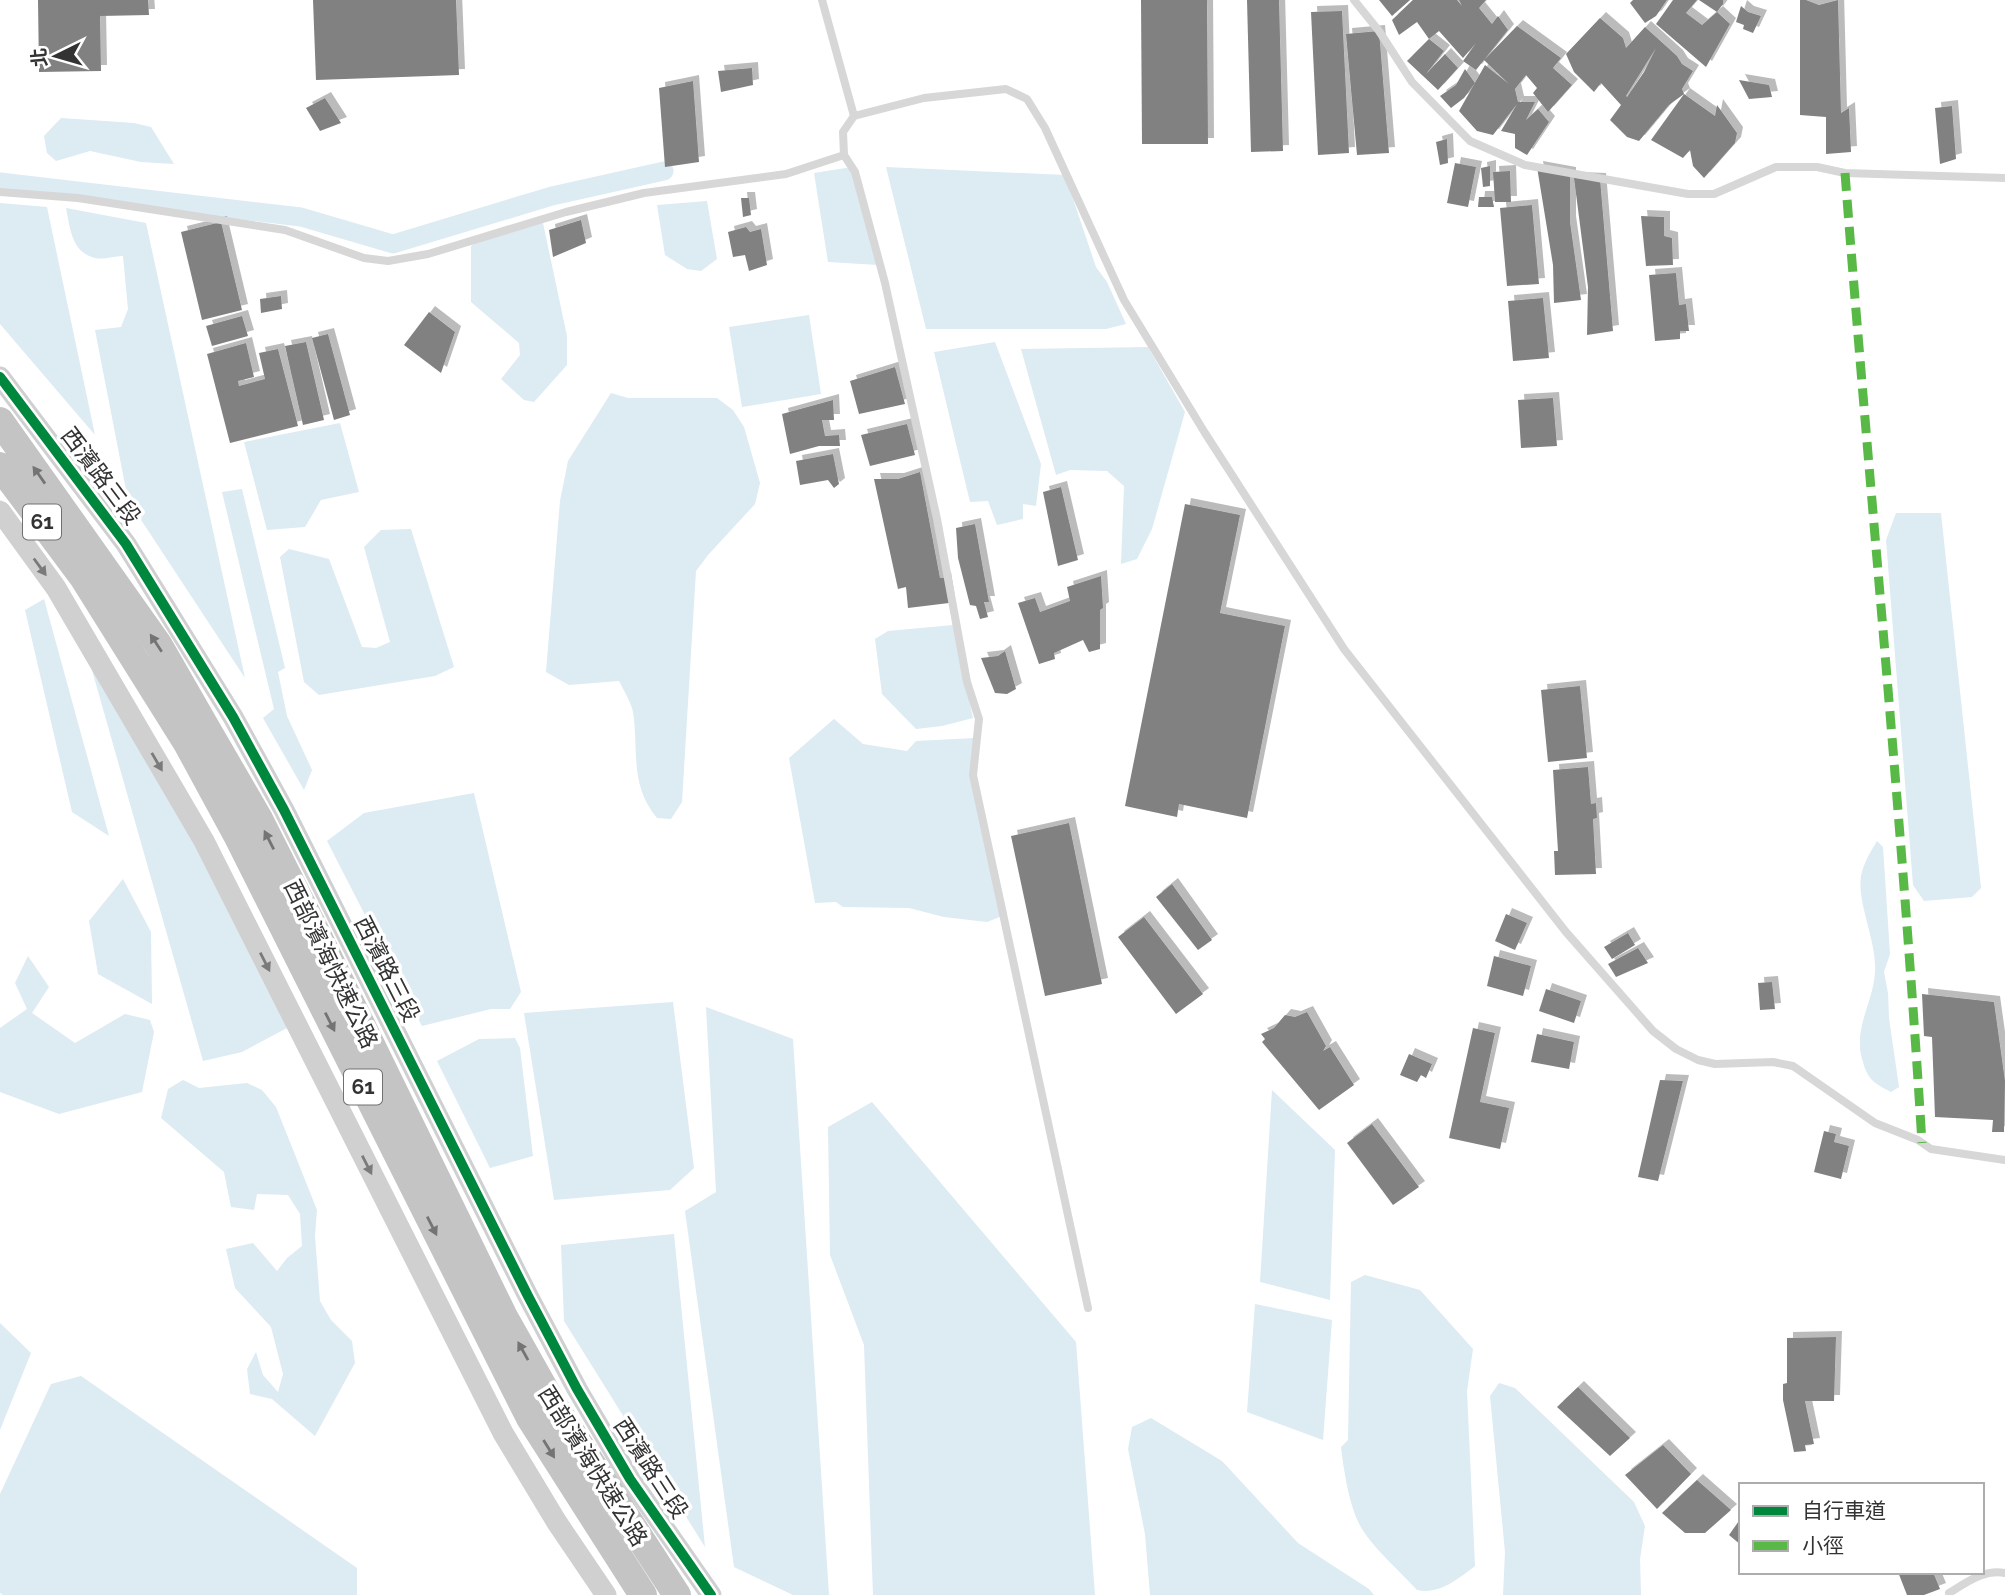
<svg xmlns="http://www.w3.org/2000/svg" width="2005" height="1595" font-family="Raleway,'Noto Sans TC',sans-serif">
<style>
.water{fill:#ddebf3}
.lines{fill:none;stroke-linecap:round;stroke-linejoin:round}
.canal{stroke:#ddebf3;stroke-width:19}
.building{fill:#818181;fill-rule:evenodd;filter:url(#shadow)}
.lane{stroke:#d7d7d7;stroke-width:8}
.secondary{stroke:#d0d0d0;stroke-width:21}
.highway{stroke:#c4c4c4;stroke-width:28}
.quiet{stroke:#58b947;stroke-width:9;stroke-dasharray:18 9;stroke-linecap:butt}
.cycleway-casing{stroke:#fff;stroke-width:15}
.cycleway{stroke:#00873e;stroke-width:10}
.oneway{fill:#747474}
.oneway2{fill:#7a7a7a}
.labels{text-anchor:middle;stroke-width:7;stroke-linejoin:round;paint-order:stroke}
.shield{fill:#fff;stroke:#707070;stroke-width:2}
.shield-label{font-size:21px;font-weight:bold;fill:#333}
.street-label{font-size:23px;fill:#333;stroke:#fff}
</style>
<defs>
<filter id="shadow"><feDropShadow dx="6" dy="-6" stdDeviation="0" flood-color="#0004"/></filter>
</defs>
<rect width="100%" height="100%" fill="#fff"/>
<g class="water">
<polygon points="61,118 134,123 151,127 174,164 141,162 90,151 56,161 47,153 44,136"/>
<polygon points="852,167 878,265 828,262 814,173"/>
<polygon points="886,167 1065,175 1096,267 1107,282 1126,324 1106,329 926,329"/>
<polygon points="707,201 717,259 701,271 687,269 665,255 657,205"/>
<polygon points="0,203 47,207 95,435 0,324"/>
<path d="M66,208l80,15 99,455 -117,-178 -33,-170 26,-3 7,-18 -5,-53c-8,0 -20,4 -28,2 -24,-6 -25,-31 -29,-50z"/>
<polygon points="543,223 567,336 567,365 534,402 524,400 501,379 520,355 519,343 471,302 471,246 482,237"/>
<polygon points="809,315 821,394 742,407 729,327"/>
<polygon points="995,342 1041,464 1036,506 1023,504 1023,519 997,525 988,501 970,502 934,352"/>
<polygon points="1148,347 1185,412 1152,529 1137,559 1121,564 1124,486 1107,471 1070,470 1056,475 1021,349"/>
<path d="M611,393l17,5h89l16,12 11,17 16,56 -5,21 -47,51 -12,16 -14,231 -11,17 -14,-1c-28,-34 -18,-67 -24,-106 -2,-10 -9,-21 -14,-31l-50,4 -23,-13 14,-171 8,-40z"/>
<polygon points="340,423 359,492 321,500 305,527 267,530 244,442"/>
<polygon points="242,489 285,668 278,672 287,716 312,770 304,790 263,718 274,709 222,492"/>
<polygon points="1896,513 1941,513 1981,888 1972,897 1924,901 1913,885 1886,540"/>
<polygon points="411,529 454,667 435,676 319,695 304,682 280,557 289,549 329,559 362,647 376,648 390,642 364,547 381,530"/>
<polygon points="44,599 109,836 72,812 25,610"/>
<polygon points="953,625 973,718 942,726 916,729 882,694 875,639 888,631"/>
<polygon points="84,642 101,652 289,1027 242,1052 203,1061"/>
<polygon points="834,719 863,744 907,751 916,741 974,738 973,762 1007,914 987,922 944,917 909,908 843,907 836,902 815,903 789,758"/>
<polygon points="474,793 521,992 510,1009 491,1009 422,1026 327,841 364,813"/>
<path d="M1877,841l6,6 7,107 -6,18 4,21 1,25 10,69 -8,5c-15,-8 -23,-11 -28,-30 -11,-33 10,-57 12,-90 2,-31 -18,-68 -14,-96 2,-12 10,-25 16,-35z"/>
<polygon points="123,879 151,932 152,1004 98,974 89,921"/>
<polygon points="28,956 49,987 32,1013 75,1043 125,1014 150,1020 154,1032 142,1092 59,1114 0,1092 0,1028 27,1009 15,983"/>
<polygon points="673,1002 694,1168 670,1190 554,1200 524,1013"/>
<polygon points="706,1007 793,1039 829,1595 793,1595 734,1567 685,1211 716,1192"/>
<polygon points="515,1038 520,1048 533,1156 490,1168 437,1061 479,1039"/>
<polygon points="183,1080 199,1088 247,1083 262,1090 276,1107 317,1210 315,1236 320,1301 331,1320 352,1341 355,1363 315,1436 272,1399 250,1394 247,1369 256,1352 263,1375 278,1392 283,1374 271,1327 235,1288 226,1249 253,1243 277,1271 287,1258 302,1246 300,1214 288,1195 257,1194 254,1210 231,1207 224,1172 161,1118 168,1089"/>
<polygon points="1272,1090 1335,1150 1330,1300 1260,1282"/>
<polygon points="872,1102 1076,1342 1095,1595 873,1595 864,1345 830,1255 828,1127"/>
<polygon points="674,1234 705,1547 564,1321 561,1245"/>
<path d="M1365,1275l55,15 53,59 -6,42 8,175c-17,13 -36,29 -58,24 -17,-19 -39,-37 -53,-58 -14,-20 -20,-60 -23,-85l7,-7 3,-158z"/>
<polygon points="1255,1304 1332,1320 1323,1440 1247,1412"/>
<polygon points="0,1323 31,1353 0,1430"/>
<polygon points="81,1376 357,1568 357,1595 3,1595 0,1593 0,1494 51,1384"/>
<polygon points="1499,1383 1515,1388 1634,1502 1645,1526 1640,1559 1641,1595 1503,1595 1505,1552 1490,1396"/>
<polygon points="1151,1418 1222,1461 1298,1543 1369,1589 1374,1595 1150,1595 1145,1534 1128,1449 1132,1427"/>
</g>
<g class="lines">
<polyline class="canal" points="0,182 301,217 393,244 552,196 664,171"/>
</g>
<g class="building">
<polygon points="38,0 148,0 149,15 100,16 101,71 39,72"/>
<polygon points="313,0 456,0 459,75 316,80"/>
<polygon points="1141,0 1207,0 1208,144 1142,144"/>
<polygon points="1247,0 1279,0 1283,151 1251,152"/>
<polygon points="1379,0 1410,0 1392,16"/>
<polygon points="1413,0 1457,0 1462,6 1459,0 1486,0 1479,8 1492,24 1498,16 1508,30 1484,60 1517,26 1561,58 1553,68 1572,85 1548,112 1533,93 1537,88 1526,75 1515,89 1518,102 1535,102 1526,120 1538,109 1549,122 1527,155 1515,148 1515,134 1501,131 1517,104 1493,135 1477,131 1459,111 1485,65 1509,84 1484,60 1476,70 1463,61 1476,43 1463,58 1439,31 1429,39 1417,22 1399,35 1392,20"/>
<polygon points="1633,0 1667,0 1656,16 1645,23 1630,3"/>
<polygon points="1673,0 1697,0 1686,13 1702,25 1717,12 1730,24 1706,67 1656,24"/>
<polygon points="1699,0 1723,0 1723,4 1717,12"/>
<polygon points="1800,0 1806,0 1819,5 1838,0 1841,113 1849,108 1851,152 1826,154 1826,117 1800,115"/>
<polygon points="1741,6 1748,12 1761,16 1753,33 1743,29 1744,25 1736,22"/>
<polygon points="1342,11 1349,153 1318,155 1311,12"/>
<path d="M1600,18l23,20 3,10 19,-21 32,29 5,8 11,7 -11,18 2,5 31,22 2,-11 20,28 -2,10 -31,35 -11,-12 -3,-16 -7,8 -32,-18 33,-46 -15,11 -30,36 -12,-4 -17,-17 11,-15 -20,-22 -7,9 -20,-20 -8,-18zM1656,48l-12,24 -17,25 -1,-1z"/>
<polygon points="1379,31 1389,153 1357,155 1346,34"/>
<polygon points="1429,39 1444,51 1426,74 1445,54 1458,68 1438,90 1407,61"/>
<polygon points="752,68 753,85 721,92 718,71"/>
<polygon points="1465,69 1475,83 1464,98 1451,108 1440,96 1456,85"/>
<polygon points="1739,80 1769,85 1772,97 1749,99"/>
<polygon points="693,81 699,162 665,167 659,88"/>
<polygon points="325,98 341,123 320,131 306,108"/>
<polygon points="1952,106 1956,159 1940,164 1935,108"/>
<polygon points="1447,139 1448,163 1440,165 1436,142"/>
<polygon points="1455,163 1476,167 1468,207 1447,203"/>
<polygon points="1490,166 1490,186 1483,187 1481,168"/>
<polygon points="1537,167 1570,173 1570,222 1581,300 1554,303 1553,265"/>
<polygon points="1510,171 1511,202 1495,202 1493,172"/>
<polygon points="1574,178 1600,179 1613,331 1587,335 1588,287"/>
<polygon points="1479,197 1492,197 1494,207 1478,207"/>
<polygon points="741,198 749,198 751,215 743,217"/>
<polygon points="1532,205 1539,284 1507,286 1500,208"/>
<polygon points="1641,216 1664,217 1664,236 1672,238 1673,265 1646,266"/>
<polygon points="581,220 586,243 553,257 549,230"/>
<polygon points="221,222 242,310 202,320 181,232"/>
<polygon points="746,227 750,232 761,229 767,265 749,271 745,255 733,257 728,232"/>
<polygon points="1676,273 1679,305 1686,304 1689,331 1680,331 1680,339 1655,341 1649,275"/>
<polygon points="281,296 282,309 261,313 260,299"/>
<polygon points="1543,298 1549,358 1513,361 1508,301"/>
<polygon points="429,312 455,332 441,373 404,345"/>
<polygon points="242,316 248,336 212,346 206,326"/>
<polygon points="328,334 350,415 334,420 312,338"/>
<polygon points="306,342 324,420 303,425 285,346"/>
<polygon points="246,343 254,377 238,381 239,386 265,379 259,353 278,349 298,426 230,443 207,354"/>
<polygon points="895,367 905,404 859,414 850,381"/>
<polygon points="1553,398 1557,446 1521,448 1518,400"/>
<polygon points="833,400 834,420 822,420 825,436 839,435 840,446 819,446 790,454 782,414"/>
<polygon points="907,424 915,455 870,466 861,435"/>
<polygon points="833,454 839,484 834,488 828,480 800,485 796,461"/>
<polygon points="920,472 940,578 945,578 949,603 908,608 906,587 898,589 874,479 898,479"/>
<polygon points="1061,487 1078,560 1058,566 1043,492"/>
<polygon points="1185,504 1240,515 1220,613 1285,626 1247,818 1179,804 1177,817 1125,806"/>
<polygon points="975,524 989,602 984,602 988,617 980,619 976,606 970,605 958,558 956,528"/>
<polygon points="1101,576 1103,608 1100,610 1100,649 1089,652 1083,640 1054,653 1055,659 1039,664 1018,603 1035,598 1040,612 1070,601 1067,587"/>
<polygon points="1005,651 1016,689 1007,694 995,693 981,658 998,656"/>
<polygon points="1580,686 1587,758 1548,762 1541,690"/>
<polygon points="1588,767 1591,804 1596,803 1597,818 1593,819 1596,874 1555,875 1554,851 1558,851 1553,770"/>
<polygon points="1069,823 1102,984 1045,996 1011,836"/>
<polygon points="1172,884 1212,940 1198,950 1156,897"/>
<polygon points="1506,914 1527,923 1515,950 1495,941"/>
<polygon points="1144,917 1203,994 1176,1014 1118,937"/>
<polygon points="1628,933 1635,945 1612,959 1604,947"/>
<polygon points="1638,948 1648,963 1616,977 1608,964"/>
<polygon points="1494,956 1531,966 1523,996 1487,986"/>
<polygon points="1772,982 1775,1009 1760,1010 1758,983"/>
<polygon points="1546,989 1581,1001 1574,1023 1539,1011"/>
<polygon points="1922,994 1994,1002 2005,1081 2004,1132 1992,1132 1993,1120 1935,1117 1932,1037 1924,1036"/>
<polygon points="1307,1012 1326,1046 1323,1051 1330,1047 1354,1085 1319,1110 1262,1042 1265,1039 1261,1034 1274,1028 1285,1015 1295,1017"/>
<polygon points="1473,1028 1495,1033 1480,1102 1509,1108 1500,1149 1449,1138"/>
<polygon points="1537,1034 1574,1042 1569,1069 1531,1062"/>
<polygon points="1409,1054 1432,1064 1426,1078 1421,1075 1417,1082 1400,1075"/>
<polygon points="1660,1080 1683,1081 1658,1181 1638,1177"/>
<polygon points="1372,1124 1419,1187 1393,1205 1347,1143"/>
<polygon points="1824,1131 1836,1134 1834,1142 1849,1146 1841,1179 1814,1172"/>
<polygon points="1836,1337 1834,1401 1805,1401 1814,1444 1805,1445 1806,1451 1794,1452 1783,1400 1783,1384 1787,1383 1787,1338"/>
<polygon points="1578,1387 1630,1438 1610,1456 1557,1407"/>
<polygon points="1663,1445 1691,1474 1657,1509 1625,1475"/>
<polygon points="1697,1480 1731,1510 1705,1533 1685,1533 1662,1513"/>
<polygon points="1741,1518 1741,1545 1729,1535"/>
<polygon points="1898,1572 1933,1572 1940,1589 1924,1595 1907,1595"/>
</g>
<g class="lines">
<g class="lane">
<polyline points="822,0 854,116"/>
<polyline points="1354,0 1379,31 1412,82 1470,141 1525,165 1688,194 1714,194 1776,167 1817,167 1845,173 2005,178"/>
<polyline points="0,192 78,198 285,230 364,258 388,261 428,254 566,212 644,193 786,174 844,155"/>
<polyline points="1088,1308 973,775 979,719 967,682 937,519 885,283 855,172 844,155 843,132 854,116 924,98 1006,89 1027,99 1045,128 1124,300 1205,433 1344,649 1566,932 1653,1031 1676,1049 1698,1060 1715,1064 1773,1062 1793,1066 1875,1123 1918,1140 1931,1149 2005,1160"/>
<path d="M1949,1593c18,-11 35,-24 56,-20"/>
</g>
<g class="secondary">
<polyline points="0,377 126,544 233,717 284,810 528,1296 577,1389 630,1479 711,1595"/>
<polyline points="0,511 56,588 204,841 503,1433 556,1521 606,1595"/>
</g>
<g class="highway">
<polyline points="0,421 158,644 205,726 259,819 317,934 503,1315 553,1404 677,1595"/>
<polyline points="0,466 83,577 187,743 237,835 530,1418 643,1595"/>
</g>
<path class="quiet" d="M1845,173c25,324 57,646 77,970"/>
<defs>
<polyline id="cycleway" points="0,377 126,544 233,717 284,810 528,1296 577,1389 630,1479 711,1595"/>
</defs>
<use href="#cycleway" class="cycleway-casing"/>
<use href="#cycleway" class="cycleway"/>
</g>
<defs><path id="oneway-solid" d="M-6-.8H1V-3.2L6.5 0L1 3.2V.8H-6Z" transform="scale(1.75)"/></defs>
<g class="oneway">
<use href="#oneway-solid" transform="translate(39 475) rotate(-125)"/>
<use href="#oneway-solid" transform="translate(156 643) rotate(-123)"/>
<use href="#oneway-solid" transform="translate(269 840) rotate(-117)"/>
<use href="#oneway-solid" transform="translate(330 1022) rotate(63)"/>
<use href="#oneway-solid" transform="translate(432 1226) rotate(63)"/>
<use href="#oneway-solid" transform="translate(523 1351) rotate(-119)"/>
<use href="#oneway-solid" transform="translate(549 1449) rotate(58)"/>
</g>
<g class="oneway2">
<use href="#oneway-solid" transform="translate(40 567) rotate(54)"/>
<use href="#oneway-solid" transform="translate(157 762) rotate(60)"/>
<use href="#oneway-solid" transform="translate(265 962) rotate(63)"/>
<use href="#oneway-solid" transform="translate(367 1165) rotate(63)"/>
</g>
<g class="labels">
<g class="shield">
<rect x="23" y="504.5" width="38" height="35" rx="5"/>
<rect x="344" y="1069.5" width="38" height="35" rx="5"/>
</g>
<g class="shield-label">
<text x="42" y="529">61</text>
<text x="363" y="1094">61</text>
</g>
<g class="street-label">
<text transform="translate(101 476) rotate(53)" y="8">西濱路三段</text>
<text transform="translate(331 964) rotate(64)" y="8">西部濱海快速公路</text>
<text transform="translate(387 969) rotate(63)" y="8">西濱路三段</text>
<text transform="translate(593 1466) rotate(58)" y="8">西部濱海快速公路</text>
<text transform="translate(651 1468) rotate(57)" y="8">西濱路三段</text>
</g>
</g>
<rect x="1739" y="1483" width="245" height="91" fill="#ffffff" stroke="#adadad" stroke-width="2"/>
<rect x="1753" y="1506" width="35" height="10" fill="#00873e" stroke="#adadad" stroke-width="2"/>
<text x="1802" y="1518" font-size="21" fill="#333333">自行車道</text>
<rect x="1753" y="1541" width="35" height="10" fill="#58b947" stroke="#adadad" stroke-width="2"/>
<text x="1802" y="1553" font-size="21" fill="#333333">小徑</text>
<g transform="translate(56 56) rotate(265)" stroke="#ffffff" stroke-width="5" paint-order="stroke">
<path d="M0-5L12 26L0 18L-12 26Z" fill="#333333"/>
<text y="-10" font-size="19" font-weight="bold" text-anchor="middle" fill="#333333">北</text>
</g>
</svg>
